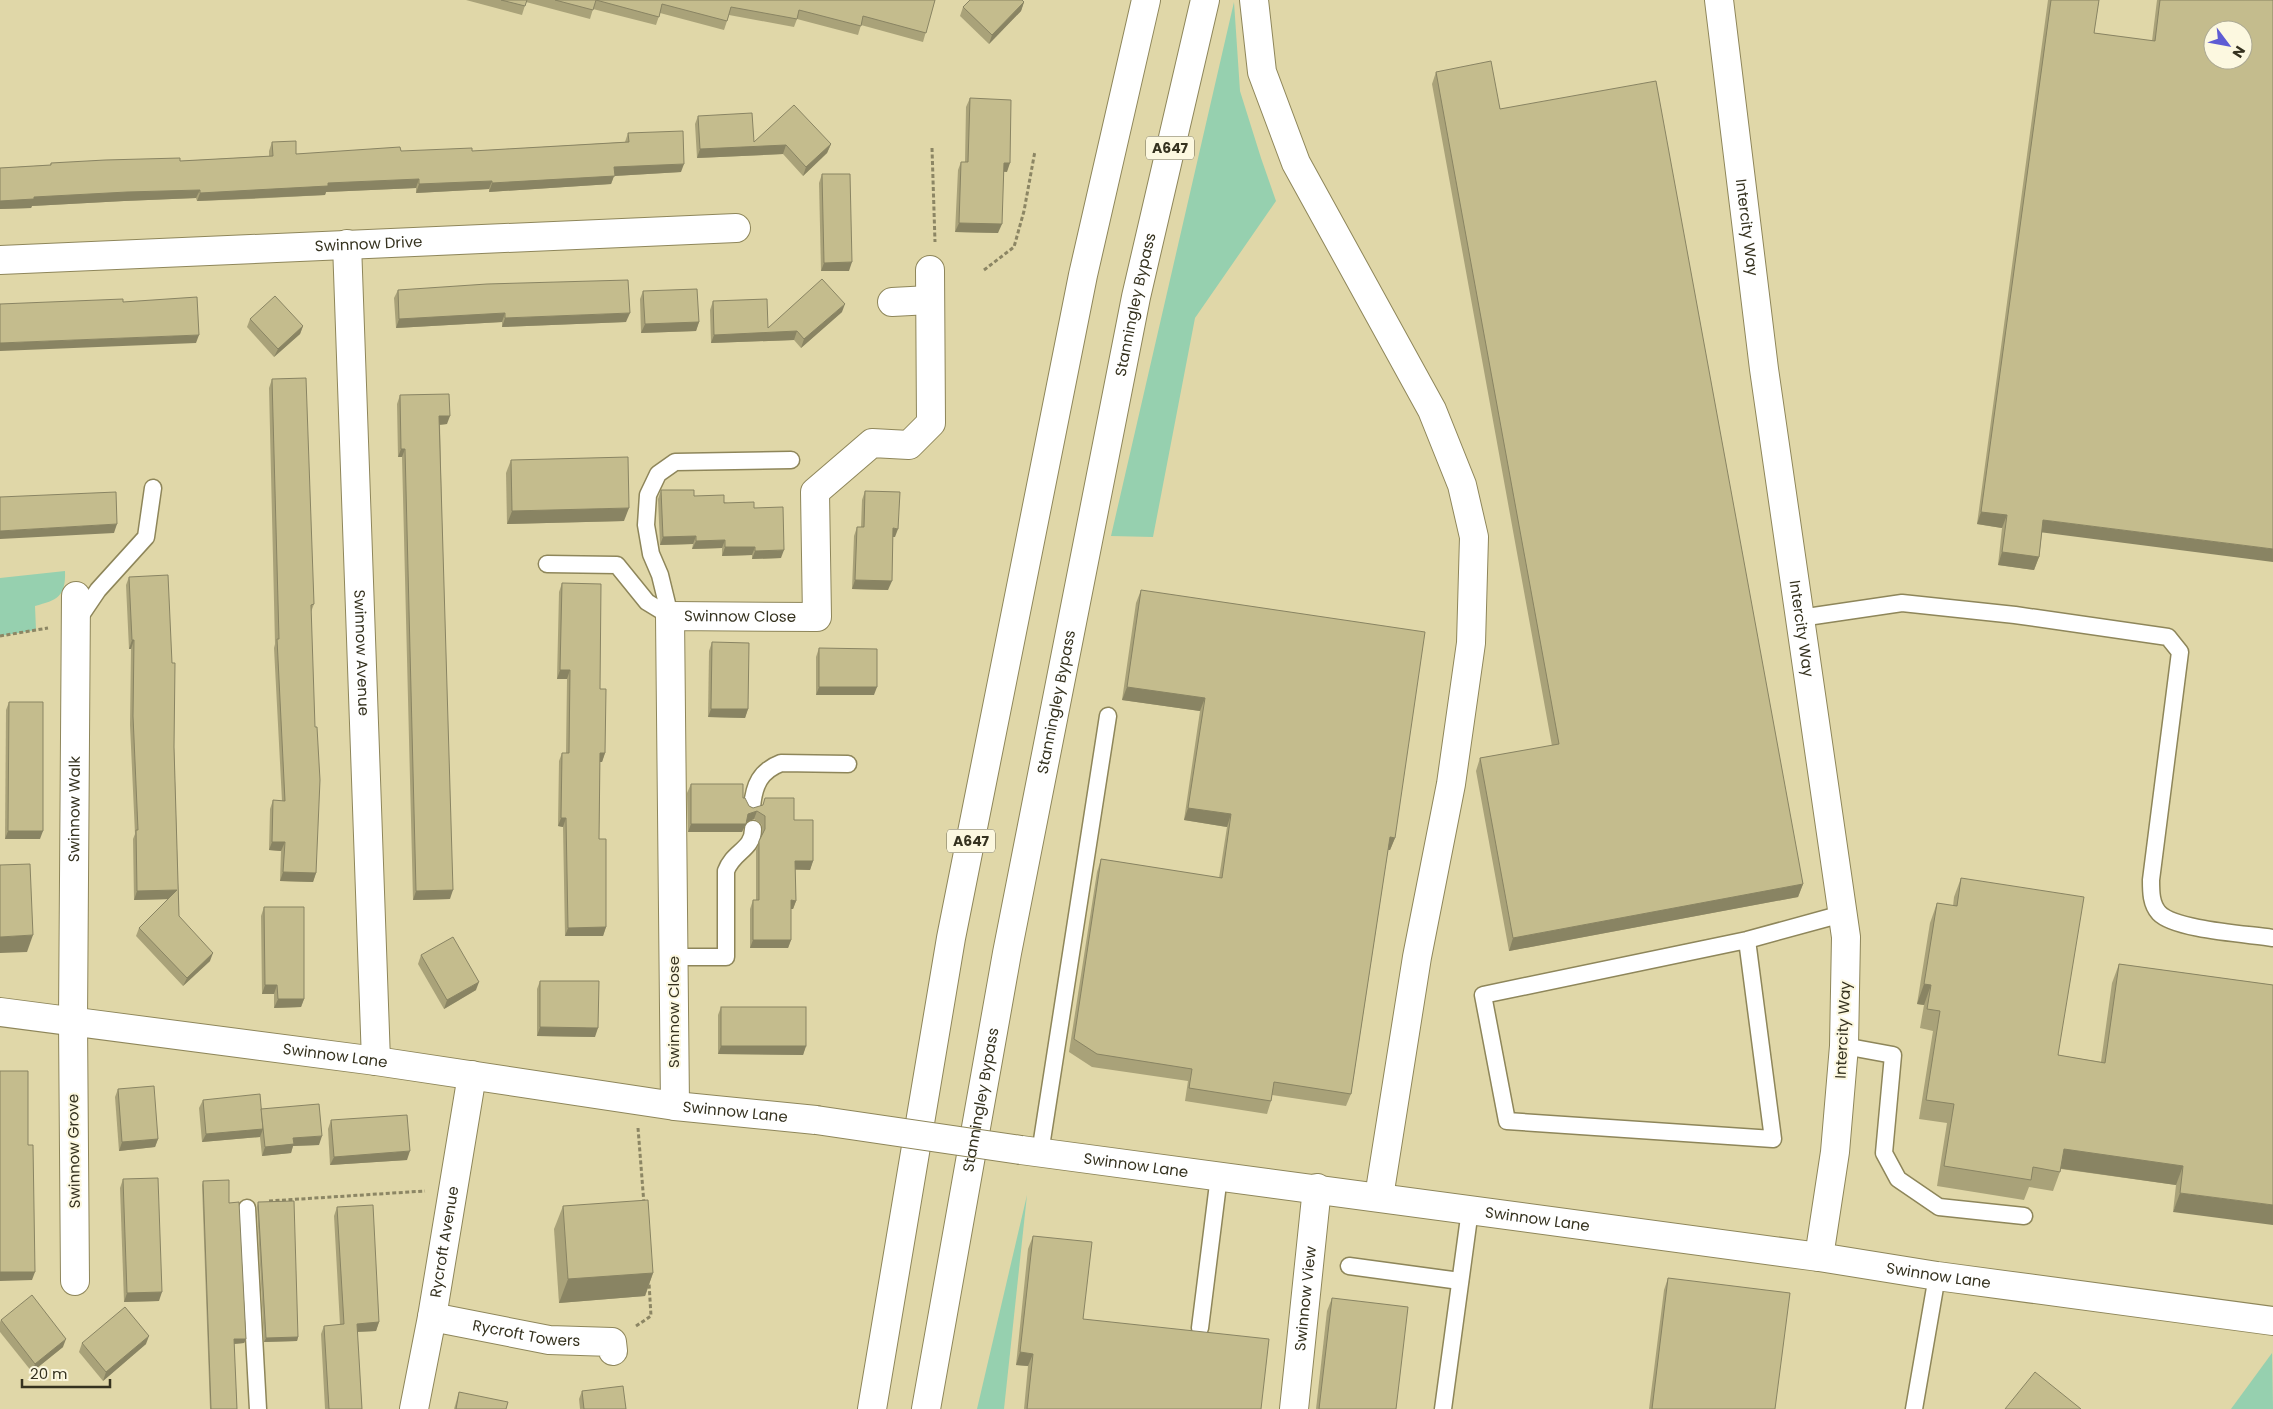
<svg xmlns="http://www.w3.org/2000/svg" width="2273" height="1409" font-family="Poppins,sans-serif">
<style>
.green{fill:#96d0af}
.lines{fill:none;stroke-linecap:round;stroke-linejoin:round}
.service-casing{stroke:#8e865a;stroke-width:19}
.minor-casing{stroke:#8e865a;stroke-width:30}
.tertiary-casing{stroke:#8e865a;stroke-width:30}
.trunk-casing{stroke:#8e865a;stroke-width:30}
.path{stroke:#8c8664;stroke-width:3;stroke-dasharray:4 2.5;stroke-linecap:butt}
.service{stroke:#fff;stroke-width:16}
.minor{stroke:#fff;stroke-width:28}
.tertiary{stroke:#fff;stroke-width:28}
.trunk{stroke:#fff;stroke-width:28}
.tertiary-bridge-casing{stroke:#8e865a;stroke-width:30;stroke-linecap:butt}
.tertiary-bridge{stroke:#fff;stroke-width:28}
.wall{fill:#a9a279}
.shaded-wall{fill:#898463}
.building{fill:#c4bc8d;stroke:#898463;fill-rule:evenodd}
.labels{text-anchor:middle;stroke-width:4;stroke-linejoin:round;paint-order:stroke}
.shield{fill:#fcf8e0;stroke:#716d59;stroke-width:1}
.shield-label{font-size:14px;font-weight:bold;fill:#35321f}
.street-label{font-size:15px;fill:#35321f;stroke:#fcf8e0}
</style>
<rect width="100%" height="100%" fill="#e0d7a8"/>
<g class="green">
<polygon points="1234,2 1240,91 1261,158 1276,201 1195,318 1153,537 1111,536"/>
<path d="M65,571c1,26 -8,29 -30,35l1,24 -36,6v-58z"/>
<polygon points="1027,1195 1004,1409 977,1409"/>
<polygon points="2272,1353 2273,1409 2231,1409"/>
</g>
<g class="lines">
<defs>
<g id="service">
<polyline points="547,564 617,565 647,602 670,616"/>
<polyline points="670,616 660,575 651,554 646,525 648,495 658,474 675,462 791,460"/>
<path d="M1800,618l102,-15 113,12 153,22 12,15 -29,228c0,12 0,24 8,33 16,17 89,21 114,25"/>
<polyline points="77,621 98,590 146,537 153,488"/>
<path d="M752,807c2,-22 8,-36 29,-44l67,1"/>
<polyline points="1747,940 1773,1139 1507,1121 1483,995 1747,940 1842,914"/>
<path d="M674,957h52v-86c7,-20 27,-21 27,-42"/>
<polyline points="1844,1046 1893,1055 1884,1153 1898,1179 1939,1207 2024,1216"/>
<polyline points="1040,1153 1108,716"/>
<polyline points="247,1208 258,1409"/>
<polyline points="1349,1266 1460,1281"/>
<polyline points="1200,1328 1219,1176"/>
<polyline points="1443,1409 1470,1210"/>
<polyline points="1914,1409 1937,1276"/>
</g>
<g id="minor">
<path id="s1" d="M1719,0l45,369 82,568 -2,109 -9,106 -16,105"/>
<path id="s2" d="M347,244l29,817"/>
<path id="s3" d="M0,260l736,-32"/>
<polyline points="892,302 930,300"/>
<path id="s4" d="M675,1106l-5,-490 147,1 -2,-125 57,-49 37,2 22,-22 -1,-153"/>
<path id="s5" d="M75,1281l-2,-260 3,-425"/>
<path id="s6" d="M432,1317l117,23 63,2 1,9"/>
<path id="s7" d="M414,1409l18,-92 40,-242"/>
<path id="s8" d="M1294,1409l23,-221"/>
</g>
<g id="tertiary">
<path id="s9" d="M0,1012l376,49 299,45 141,14"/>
<path id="s10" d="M1021,1150l798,107 118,19 336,45"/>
</g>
<g id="trunk">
<polyline points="1254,0 1262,72 1296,163 1432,410 1462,485 1474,537 1471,643 1451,784 1417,957 1379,1197"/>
<polyline points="872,1409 951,938 1083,275 1146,0"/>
<path id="s11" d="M926,1409l81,-456 129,-656 69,-297"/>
</g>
</defs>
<use href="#service" class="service-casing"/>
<use href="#minor" class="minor-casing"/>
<use href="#tertiary" class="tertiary-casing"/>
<use href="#trunk" class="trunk-casing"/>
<g class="path">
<polyline points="932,148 935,242"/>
<polyline points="984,270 1014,247 1024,211 1035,151"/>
<polyline points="0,636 48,628"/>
<polyline points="638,1128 644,1204"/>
<polyline points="269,1201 425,1191"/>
<polyline points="636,1326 651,1316 649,1283"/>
</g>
<use href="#service" class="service"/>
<use href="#minor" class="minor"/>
<use href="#tertiary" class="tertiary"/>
<use href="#trunk" class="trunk"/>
<defs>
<polyline id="tertiary-bridge" points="816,1120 1021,1150"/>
</defs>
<use href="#tertiary-bridge" class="tertiary-bridge-casing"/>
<use href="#tertiary-bridge" class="tertiary-bridge"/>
</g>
<g class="wall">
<polygon points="466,0 935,0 923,42 861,25 858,35 797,19 794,27 729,15 724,30 660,13 656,25 593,9 590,19 526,2 522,15"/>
<polygon points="2048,0 2099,0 2094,33 2152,41 2157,0 2273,0 2042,533 2039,557 2034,570 1998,565 2002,528 1977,524"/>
<polygon points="1024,2 1021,11 989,44 960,16 963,7"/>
<polygon points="1436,72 1500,109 1803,884 1798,897 1509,951 1476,771 1480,758 1552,746 1432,84"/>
<polygon points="970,98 1007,172 1004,172 998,233 955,232 958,170 961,162 965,162 966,107"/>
<polygon points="698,116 754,142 831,144 827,153 803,176 783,154 697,158 695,124"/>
<polygon points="628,133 681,172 614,176 611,184 489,192 489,189 416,193 416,188 326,192 325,195 251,199 197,201 196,198 124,201 32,206 31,208 0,209 0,168 50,165 51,163 180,161 269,156 269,151 272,142 296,154 401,151 472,151 625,142"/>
<polygon points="822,174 849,271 821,271 819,183"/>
<polygon points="398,290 626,322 502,327 502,322 396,328 394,298"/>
<polygon points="643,291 699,322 696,331 641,333 640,299"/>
<polygon points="713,301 768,328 842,312 801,348 794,340 711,343 710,310"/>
<polygon points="250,319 303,326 300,334 274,357 247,327"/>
<polygon points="272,379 314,604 311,612 316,873 313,882 280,881 281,851 269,850 270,809 273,800 282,801 274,648 275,644 269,388"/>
<polygon points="400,395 447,424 440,425 450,899 413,900 402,457 398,457 397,404"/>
<polygon points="511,460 624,521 507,524 506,473"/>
<polygon points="661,490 754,508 781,558 752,559 752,555 722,556 722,548 692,549 693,544 660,545 658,499"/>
<polygon points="865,491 895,537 893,537 888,590 852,589 854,536 857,527 861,527 862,500"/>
<polygon points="129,577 174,747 179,916 210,961 183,986 136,936 139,928 168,899 134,900 133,839 135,834 130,725 131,649 129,649 126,585"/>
<polygon points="562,583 600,689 605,753 602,762 600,762 599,839 606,927 603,936 565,936 563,827 558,826 559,761 562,753 566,753 567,679 557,679 559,592"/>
<polygon points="1141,590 1395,838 1390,850 1388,850 1351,1094 1346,1106 1272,1095 1271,1101 1267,1114 1185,1101 1188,1081 1092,1067 1069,1052 1097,872 1101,859 1219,878 1227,827 1184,820 1200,711 1122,700 1136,603"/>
<polygon points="712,642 748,709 745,718 708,717 709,651"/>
<polygon points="819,648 874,695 816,695 816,657"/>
<polygon points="9,702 40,839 5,839 6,710"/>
<polygon points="691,784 743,798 749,806 753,808 794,820 813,861 810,870 795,870 796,901 793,909 791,909 791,940 788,948 750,948 750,909 753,900 756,900 756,850 762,836 762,825 754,819 746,822 742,832 688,832 687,793"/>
<polygon points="1961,878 2058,1055 2101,1062 2112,983 2119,964 2273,985 2173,1212 2176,1185 2061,1169 2053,1191 2029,1187 2024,1200 1937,1186 1947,1123 1919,1119 1933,1031 1920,1028 1924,1005 1917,1004 1930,923 1937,903 1953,906 1954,897"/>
<polygon points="264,907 304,999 301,1007 274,1008 274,994 262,994 261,916"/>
<polygon points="421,955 476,990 444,1009 418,964"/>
<polygon points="540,981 595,1037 537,1036 537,989"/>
<polygon points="721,1007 806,1046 803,1055 718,1054 718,1015"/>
<polygon points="118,1089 158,1139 155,1147 119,1151 115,1097"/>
<polygon points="203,1100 261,1110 319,1145 293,1146 291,1153 262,1156 260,1137 202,1142 199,1108"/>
<polygon points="331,1120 407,1160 330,1165 328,1129"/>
<polygon points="123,1179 159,1301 124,1302 120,1188"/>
<polygon points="203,1181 229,1203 246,1339 244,1343 234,1344 237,1409 210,1409 202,1185"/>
<polygon points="258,1202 298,1337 297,1341 264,1342 257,1206"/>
<polygon points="563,1206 653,1273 645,1296 559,1303 554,1229"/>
<polygon points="337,1207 379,1322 376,1331 357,1332 362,1409 325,1409 321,1334 324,1326 340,1325 334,1216"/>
<polygon points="1033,1236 1083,1319 1261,1409 1024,1409 1028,1366 1016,1365 1028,1249"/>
<polygon points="1668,1278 1775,1409 1649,1409 1664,1290"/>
<polygon points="1332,1298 1396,1409 1316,1409 1327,1311"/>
<polygon points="1,1320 63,1347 32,1372 0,1332 0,1322"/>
<polygon points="82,1343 146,1344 103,1381 79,1352"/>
<polygon points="582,1391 626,1409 580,1409 579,1399"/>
<polygon points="459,1392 506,1409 454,1409"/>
</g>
<g class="shaded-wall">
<polygon points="1024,2 1021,11 989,44 992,35"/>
<polygon points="831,144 827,153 803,176 806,167"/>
<polygon points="786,145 783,154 697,158 700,149"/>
<polygon points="1004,163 1010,163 1007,172 1001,171"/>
<polygon points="684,164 681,172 614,176 611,184 489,192 492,183 614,167"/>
<polygon points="419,179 416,188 326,192 325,195 197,201 200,193 328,183"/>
<polygon points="492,181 489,189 416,193 419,184"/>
<polygon points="200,190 196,198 124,201 32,206 31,208 0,209 0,201 34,197 127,192"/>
<polygon points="959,223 1002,224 998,233 955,232"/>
<polygon points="852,262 849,271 821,271 824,263"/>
<polygon points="845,304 842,312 801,348 804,339"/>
<polygon points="505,313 502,322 396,328 399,319"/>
<polygon points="630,313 626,322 502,327 505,318"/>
<polygon points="699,322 696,331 641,333 645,324"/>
<polygon points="303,326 300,334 274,357 278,349"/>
<polygon points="797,331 794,340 711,343 714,335"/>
<polygon points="199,335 196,343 0,351 0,343"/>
<polygon points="439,416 450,416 447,424 436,425"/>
<polygon points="401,449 405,449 402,457 398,457"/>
<polygon points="629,508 624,521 507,524 512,511"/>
<polygon points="1981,512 2007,515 2002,528 1977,524"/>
<polygon points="2043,520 2273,549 2273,562 2039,532"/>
<polygon points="117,524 114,533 0,539 0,531"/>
<polygon points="893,528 898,529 895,537 890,537"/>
<polygon points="696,536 693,544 660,545 663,537"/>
<polygon points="725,540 722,548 692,549 696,541"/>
<polygon points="725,547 755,547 752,555 722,556"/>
<polygon points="784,550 781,558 752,559 755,551"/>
<polygon points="2002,552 2039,557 2034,570 1998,565"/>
<polygon points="855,580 892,581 888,590 852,589"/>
<polygon points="132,640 134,640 131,649 129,649"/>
<polygon points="560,670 570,670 567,679 557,679"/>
<polygon points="819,687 877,687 874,695 816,695"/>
<polygon points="1127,687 1205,698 1200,711 1122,700"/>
<polygon points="711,709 748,709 745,718 708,717"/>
<polygon points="600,753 605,753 602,762 597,762"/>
<polygon points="1188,808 1231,814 1227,827 1184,820"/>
<polygon points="757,811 754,819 745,823 748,814"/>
<polygon points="561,818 566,818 563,827 558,826"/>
<polygon points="691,824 746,824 742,832 688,832"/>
<polygon points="8,831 43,831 40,839 5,839"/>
<polygon points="1390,837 1395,838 1390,850 1386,850"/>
<polygon points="272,842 285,842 281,851 269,850"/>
<polygon points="795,861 813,861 810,870 792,869"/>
<polygon points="283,872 316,873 313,882 280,881"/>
<polygon points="1803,884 1798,897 1509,951 1513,938"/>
<polygon points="177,890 174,899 134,900 137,891"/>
<polygon points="453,890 450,899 413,900 416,891"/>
<polygon points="791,900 796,901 793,909 788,909"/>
<polygon points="606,927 603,936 565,936 568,928"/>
<polygon points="33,935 27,952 0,953 0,937"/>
<polygon points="753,940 791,940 788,948 750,948"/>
<polygon points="213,953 210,961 183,986 187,978"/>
<polygon points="479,982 476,990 444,1009 447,1000"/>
<polygon points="1924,984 1931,985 1924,1005 1917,1004"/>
<polygon points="265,985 277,985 274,994 262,994"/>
<polygon points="278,999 304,999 301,1007 274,1008"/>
<polygon points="540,1027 598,1028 595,1037 537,1036"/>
<polygon points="721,1046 806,1046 803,1055 718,1054"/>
<polygon points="263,1129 260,1137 202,1142 206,1134"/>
<polygon points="322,1136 319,1145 293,1146 291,1153 262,1156 265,1147 293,1138"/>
<polygon points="158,1139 155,1147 119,1151 122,1142"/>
<polygon points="2064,1149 2183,1166 2176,1185 2057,1168"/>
<polygon points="410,1151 407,1160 330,1165 334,1157"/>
<polygon points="2180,1193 2273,1205 2273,1225 2173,1212"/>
<polygon points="0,1272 35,1272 32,1280 0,1281"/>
<polygon points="653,1273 645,1296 559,1303 568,1279"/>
<polygon points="162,1292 159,1301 124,1302 127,1293"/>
<polygon points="379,1322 376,1331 354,1332 357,1324"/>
<polygon points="149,1336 146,1344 103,1381 106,1372"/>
<polygon points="298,1337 297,1341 264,1342 266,1338"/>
<polygon points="66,1339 63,1347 32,1372 35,1364"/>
<polygon points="234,1339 246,1339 244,1343 233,1344"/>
<polygon points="1020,1352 1033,1354 1028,1366 1016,1365"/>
</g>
<g class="building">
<polygon points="501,0 527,0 525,6"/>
<polygon points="555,0 935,0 926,33 863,16 861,26 799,10 797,19 731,7 727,21 662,4 659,17 596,0 593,10"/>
<polygon points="970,0 1022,0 1024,2 992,35 963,7"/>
<path d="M2051,0h48l-5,33 61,8 5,-41h113v549l-230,-29 -4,37 -37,-5 5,-37 -26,-3zM2213,30h30v30h-30z"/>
<polygon points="1491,61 1500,109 1656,81 1803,884 1513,938 1480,758 1559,744 1436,72"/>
<polygon points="970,98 1011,100 1010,163 1004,163 1002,224 959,223 961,162 968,162"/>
<polygon points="794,105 831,144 806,167 786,145 700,149 698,116 752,113 754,142"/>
<polygon points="683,131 684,164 614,167 615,176 492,183 492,181 419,184 419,179 328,183 328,186 254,190 200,193 200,190 127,192 34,197 34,199 0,201 0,168 51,165 51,163 105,160 180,158 180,161 273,156 272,142 296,141 296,154 400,147 401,151 472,148 472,151 629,142 628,133"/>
<polygon points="822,174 850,174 852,262 824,263"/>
<polygon points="822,279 845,304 804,339 797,331 714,335 713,301 767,299 768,328"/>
<polygon points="628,280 630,313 505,318 505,313 399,319 398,290 487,284"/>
<polygon points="697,289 699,322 645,324 643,291"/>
<polygon points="275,296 303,326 278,349 250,319"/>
<polygon points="197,297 199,335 0,343 0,304 123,299 123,302"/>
<polygon points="306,378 314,604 311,605 315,727 317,727 320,780 316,873 283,872 285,842 272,842 273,800 285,801 277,639 279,639 272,379"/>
<polygon points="449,394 450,416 439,416 453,890 416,891 405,449 401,449 400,395"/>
<polygon points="628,457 629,508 512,511 511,460"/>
<polygon points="661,490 694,490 694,496 724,495 724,503 754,502 754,508 783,507 784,550 755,551 755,547 725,547 725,540 696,541 696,536 663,537"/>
<polygon points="865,491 900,492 898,529 893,528 892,581 855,580 857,527 864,527"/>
<polygon points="116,492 117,524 0,531 0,497"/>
<polygon points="168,575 172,663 175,663 174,747 179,916 213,953 187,978 139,928 177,890 137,891 136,830 138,830 133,716 134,640 132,640 129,577"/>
<polygon points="562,583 601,584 600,689 606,689 605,753 600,753 599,839 606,839 606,927 568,928 566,818 561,818 562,753 569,753 570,670 560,670"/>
<polygon points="1141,590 1425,632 1395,838 1390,837 1351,1094 1274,1082 1271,1101 1189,1088 1192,1069 1097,1054 1074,1039 1101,859 1222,878 1231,814 1188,808 1205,698 1127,687"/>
<polygon points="712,642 749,643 748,709 711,709"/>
<polygon points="819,648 877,649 877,687 819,687"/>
<polygon points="9,702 43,702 43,831 8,831"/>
<polygon points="691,784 743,784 743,798 745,798 749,806 753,808 763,805 765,798 794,798 794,820 813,820 813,861 795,861 796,901 791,900 791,940 753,940 753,900 759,900 759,841 765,829 765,816 757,811 748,814 746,824 691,824"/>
<polygon points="30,864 33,935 0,937 0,865"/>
<polygon points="1961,878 2084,897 2058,1055 2105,1063 2119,964 2273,985 2273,1205 2180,1193 2183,1166 2064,1149 2060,1172 2033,1167 2031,1180 1944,1166 1954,1104 1926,1100 1940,1011 1927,1009 1931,985 1924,984 1937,903 1957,906"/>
<polygon points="264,907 304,907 304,999 278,999 277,985 265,985"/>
<polygon points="453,937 479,982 447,1000 421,955"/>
<polygon points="540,981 599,981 598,1028 540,1027"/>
<rect x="721" y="1007" width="85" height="39"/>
<polygon points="0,1071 28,1071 28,1145 33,1145 35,1272 0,1272"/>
<polygon points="154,1086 158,1139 122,1142 118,1089"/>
<polygon points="260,1094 263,1129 206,1134 203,1100"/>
<polygon points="319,1104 322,1136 293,1138 294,1144 265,1147 261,1109"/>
<polygon points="407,1115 410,1151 334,1157 331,1120"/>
<polygon points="158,1178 162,1292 127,1293 123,1179"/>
<polygon points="229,1180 229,1203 239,1202 246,1339 234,1339 237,1409 211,1409 203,1181"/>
<polygon points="648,1200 653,1273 568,1279 563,1206"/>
<polygon points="294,1201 298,1337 266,1338 258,1202"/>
<polygon points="373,1205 379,1322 357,1324 362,1409 329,1409 324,1326 344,1324 337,1207"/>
<polygon points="1033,1236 1092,1242 1083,1319 1269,1339 1261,1409 1027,1409 1033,1354 1020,1352"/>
<polygon points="1668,1278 1790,1293 1775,1409 1652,1409"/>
<polygon points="32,1295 66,1339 35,1364 1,1320"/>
<polygon points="1332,1298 1408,1307 1396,1409 1319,1409"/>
<polygon points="125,1307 149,1336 106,1372 82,1343"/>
<polygon points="2035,1372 2081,1409 2005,1409"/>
<polygon points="623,1386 626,1409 584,1409 582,1391"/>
<polygon points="459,1392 508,1402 506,1409 456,1409"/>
</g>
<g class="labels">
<g class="shield">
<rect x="1146" y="136.5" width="48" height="23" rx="4"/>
<rect x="947" y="829.5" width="48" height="23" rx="4"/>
</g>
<g class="shield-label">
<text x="1170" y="153">A647</text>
<text x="971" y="846">A647</text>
</g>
<g class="street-label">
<text dy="5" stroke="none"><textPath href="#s1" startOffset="229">Intercity Way</textPath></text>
<text dy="5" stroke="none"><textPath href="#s3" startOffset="369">Swinnow Drive</textPath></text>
<text dy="5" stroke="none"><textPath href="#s11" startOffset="1124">Stanningley Bypass</textPath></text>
<text dy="5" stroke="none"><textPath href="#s4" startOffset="560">Swinnow Close</textPath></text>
<text dy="5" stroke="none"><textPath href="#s1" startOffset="634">Intercity Way</textPath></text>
<text dy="5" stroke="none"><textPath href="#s2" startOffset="409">Swinnow Avenue</textPath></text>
<text dy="5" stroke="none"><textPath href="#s11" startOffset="719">Stanningley Bypass</textPath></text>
<text dy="5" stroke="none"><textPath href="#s5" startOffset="472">Swinnow Walk</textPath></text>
<text transform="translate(674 1012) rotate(-90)" y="5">Swinnow Close</text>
<text transform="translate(1843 1030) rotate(-87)" y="5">Intercity Way</text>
<text dy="5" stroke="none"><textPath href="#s9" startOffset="338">Swinnow Lane</textPath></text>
<text dy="5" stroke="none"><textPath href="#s11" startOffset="314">Stanningley Bypass</textPath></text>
<text dy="5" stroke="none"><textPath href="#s9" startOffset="742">Swinnow Lane</textPath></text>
<text transform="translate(74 1151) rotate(-91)" y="5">Swinnow Grove</text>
<text dy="5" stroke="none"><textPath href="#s10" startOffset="116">Swinnow Lane</textPath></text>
<text dy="5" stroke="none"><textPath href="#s10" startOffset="521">Swinnow Lane</textPath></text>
<text dy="5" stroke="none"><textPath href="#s7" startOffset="170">Rycroft Avenue</textPath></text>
<text dy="5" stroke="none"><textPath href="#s10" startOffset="926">Swinnow Lane</textPath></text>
<text dy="5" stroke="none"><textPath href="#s8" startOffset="111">Swinnow View</textPath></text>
<text dy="5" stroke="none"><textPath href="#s6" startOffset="96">Rycroft Towers</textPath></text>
</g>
</g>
<g transform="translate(2228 45) rotate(122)"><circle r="24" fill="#fcf8e0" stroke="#aca993"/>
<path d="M0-4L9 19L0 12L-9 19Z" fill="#5e5cd4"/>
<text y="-8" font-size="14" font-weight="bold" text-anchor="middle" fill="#35321f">N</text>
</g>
<path d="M22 1379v8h88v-8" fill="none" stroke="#35321f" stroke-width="2.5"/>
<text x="30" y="1379" font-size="15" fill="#35321f" stroke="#fcf8e0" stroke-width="4" paint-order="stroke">20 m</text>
</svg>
